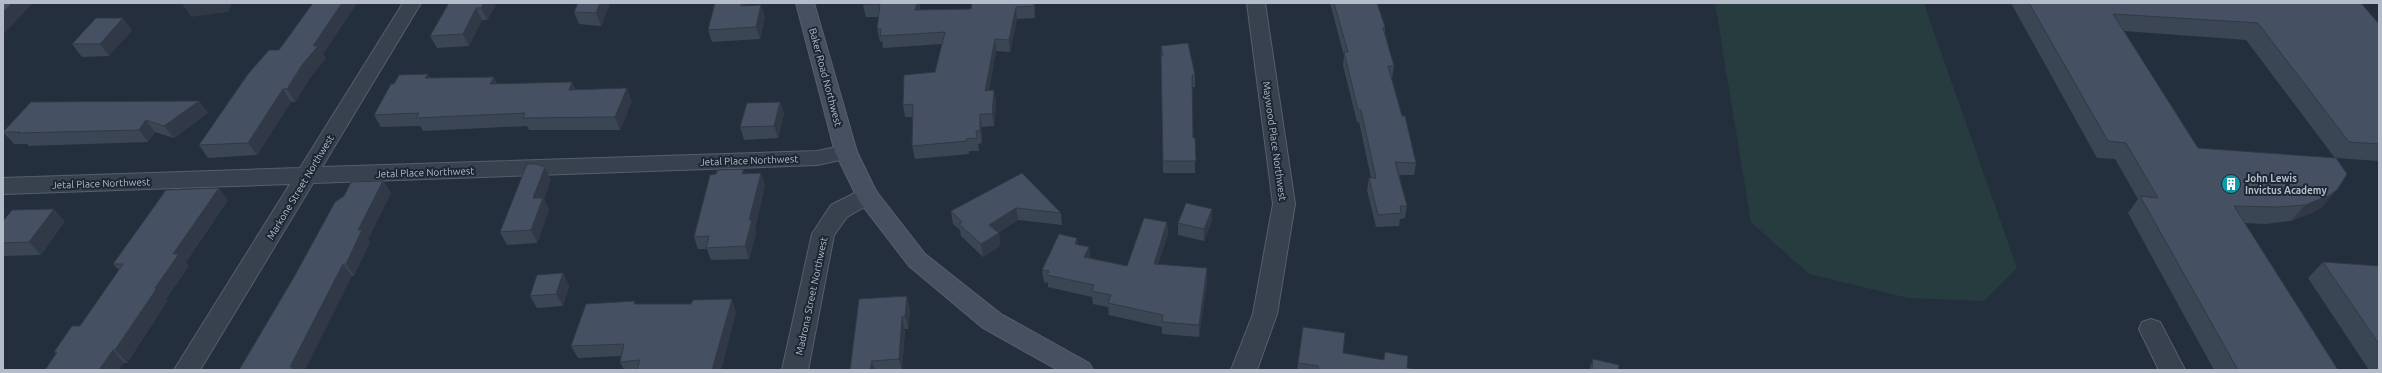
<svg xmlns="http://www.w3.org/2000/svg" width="2382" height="373" font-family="Ubuntu,sans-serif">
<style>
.green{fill:#263c3f}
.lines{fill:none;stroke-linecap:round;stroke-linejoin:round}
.street-casing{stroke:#565f6c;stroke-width:2}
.secondary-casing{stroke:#565f6c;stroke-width:2}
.street{fill:#38414e;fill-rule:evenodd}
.secondary{fill:#465061;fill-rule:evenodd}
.wall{fill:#3b4654;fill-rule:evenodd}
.shaded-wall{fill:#303945}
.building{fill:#455162;stroke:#303945}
.labels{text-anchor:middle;stroke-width:4;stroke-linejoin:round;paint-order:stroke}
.street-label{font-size:10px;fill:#b4bcc9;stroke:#1d2633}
.poi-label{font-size:10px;font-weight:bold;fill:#b4bcc9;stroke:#1d2633;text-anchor:start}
</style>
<rect width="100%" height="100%" fill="#242f3e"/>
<polygon class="green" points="1715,3 1924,4 2017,268 1984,301 1908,298 1809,274 1751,222"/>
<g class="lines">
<defs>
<g id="street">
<polygon points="403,3 421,3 322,167 817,151 846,145 854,147 857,152 854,157 817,165 313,183 200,370 174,370 290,184 3,194 3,178 300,168"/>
<polygon points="1247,3 1265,3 1295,204 1277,314 1257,370 1231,370 1253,314 1273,204"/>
<polygon points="867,187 875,189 878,195 875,201 847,217 834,235 808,370 782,370 812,234 831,205"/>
<polygon points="2151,319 2160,322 2185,370 2159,370 2139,329 2142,322"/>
</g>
<polygon id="secondary" points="796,3 814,3 857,152 876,191 925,254 1001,314 1089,363 1093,370 1058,370 983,328 909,266 859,201 835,152"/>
</defs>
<use href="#street" class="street-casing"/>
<use href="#secondary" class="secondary-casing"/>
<use href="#street" class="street"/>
<use href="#secondary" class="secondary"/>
</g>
<g class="wall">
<polygon points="313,3 357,3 323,54 326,58 310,78 295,102 291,102 257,155 208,158 199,145 279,50"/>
<polygon points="449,3 497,3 487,20 482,20 469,46 437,48 430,36"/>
<polygon points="578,3 610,3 601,26 579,24 574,12"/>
<polygon points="864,3 920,5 920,10 971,9 1035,3 1035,18 1017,19 1010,52 996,51 989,90 994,90 996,102 994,126 982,127 982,143 978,144 979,151 969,151 969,154 915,159 912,146 913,117 905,117 903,105 935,72 942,44 883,48 882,41 880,42 877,29 879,17 866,17 863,5"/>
<polygon points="1330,3 1377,3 1385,27 1385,33 1394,66 1392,79 1391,79 1416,163 1414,175 1399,175 1407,206 1405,218 1400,219 1399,226 1376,227 1367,190 1369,178 1371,178 1359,122 1357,122 1343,65 1344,56"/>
<path d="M2011,3h350l18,21v137l-43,-3 -13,48 -9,6 -23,9 -26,3 -20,-1 93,147h-124l-86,-157 10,-14 -23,-40 -18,-1zM2124,31l122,9 89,118 -137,-10z"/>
<polygon points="746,6 765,17 760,39 712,42 708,30"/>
<polygon points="132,30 109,56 82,57 72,44"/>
<polygon points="1161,46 1195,75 1195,87 1192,87 1193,138 1195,138 1195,173 1163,173"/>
<polygon points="428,74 430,78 497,84 572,82 575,89 632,101 620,130 529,130 527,126 423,131 420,126 381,127 374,115 394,84"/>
<polygon points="199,101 208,113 174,138 155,132 148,142 29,146 27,144 14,144 3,132"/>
<polygon points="780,102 784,114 778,138 744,140 740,127"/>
<polygon points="743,169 745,174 765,185 755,229 756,233 749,259 711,260 707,249 698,249 694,237 716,174"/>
<polygon points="1022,173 1061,213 1062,225 1018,220 998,233 999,233 1000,246 983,257 961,236 960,230 953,224 951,211"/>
<polygon points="551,180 544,199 549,210 537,243 507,245 500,232"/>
<polygon points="383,181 391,193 368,239 370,242 354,276 352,276 239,370"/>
<polygon points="228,200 186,262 189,266 166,299 168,300 127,363 124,363 56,354 54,352 80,326 119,270 113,264"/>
<polygon points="1212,209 1212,221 1204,241 1178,235 1178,223"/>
<polygon points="3,221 65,221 41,255 3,256"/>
<polygon points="1167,222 1168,234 1158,264 1207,268 1207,281 1199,337 1162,334 1162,327 1109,315 1108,307 1093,304 1092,297 1048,287 1048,283 1044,282 1042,270 1078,245 1089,247 1090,258 1127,266"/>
<polygon points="2323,262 2379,266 2379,370 2369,370 2308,278"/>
<polygon points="563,273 569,286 563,306 537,308 530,296"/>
<polygon points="637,304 736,312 721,370 624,370 620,362 621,356 578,358 571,346"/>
<polygon points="910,309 908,329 905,329 902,370 850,370"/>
<polygon points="1343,353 1407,368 1417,370 1297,370 1298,363"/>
<polygon points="1593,359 1618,370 1589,370"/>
</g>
<g class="shaded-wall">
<polygon points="12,3 33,3 3,35 3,12"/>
<polygon points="198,3 232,3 228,12 191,17 183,5"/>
<polygon points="342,3 357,3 323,54 326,58 310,78 295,102 287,89 302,65 313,46"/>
<polygon points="484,3 497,3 487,20 481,8"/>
<polygon points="600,3 610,3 601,26 596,13"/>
<polygon points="741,3 746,3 745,19 741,6"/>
<polygon points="917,3 920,3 920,5 918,23 915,10"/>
<polygon points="1034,3 1035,3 1035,18 1034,6"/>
<polygon points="761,5 765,17 760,39 756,27"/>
<polygon points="1016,7 1017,19 1010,52 1009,40"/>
<polygon points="476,8 482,20 469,46 463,34"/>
<polygon points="123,18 132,30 109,56 100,44"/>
<polygon points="995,39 996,51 987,103 985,91"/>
<polygon points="428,74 434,87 425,78"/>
<polygon points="494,77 500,89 490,84"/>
<polygon points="572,82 577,95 569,90"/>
<polygon points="627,88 632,101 620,130 615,117"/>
<polygon points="283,89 291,102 257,155 248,143"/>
<polygon points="994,90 996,102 994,126 992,114"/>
<polygon points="199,101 208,113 174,138 164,126"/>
<polygon points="780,102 784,114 778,138 774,126"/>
<polygon points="980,114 982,127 982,143 980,131"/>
<polygon points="146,120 155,132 148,142 139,130"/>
<polygon points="545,167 551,180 544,199 549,210 537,243 531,230 533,198"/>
<polygon points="743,169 748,181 742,174"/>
<polygon points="761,173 765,185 755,229 756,233 749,259 745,246 749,220"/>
<polygon points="383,181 391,193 368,239 370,242 354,276 346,264 358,230"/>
<polygon points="219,188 228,200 186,262 189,266 166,299 168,300 127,363 115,350 155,288 173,254"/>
<polygon points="2337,190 2323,206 2314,212 2291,221 2305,205"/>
<polygon points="1016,208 1018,220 991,237 989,225"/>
<polygon points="54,209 65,221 41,255 29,242"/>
<polygon points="1212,209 1212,221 1204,241 1204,229"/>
<polygon points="1167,222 1168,234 1154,276 1154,264"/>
<polygon points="999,233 1000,246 983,257 981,244"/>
<polygon points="1077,238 1079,250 1075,244"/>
<polygon points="1089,247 1090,259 1084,257"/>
<polygon points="343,264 352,276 305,370 292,370 290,367"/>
<polygon points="1207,268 1207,281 1199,337 1199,325"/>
<polygon points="563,273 569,286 563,306 556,294"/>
<polygon points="907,296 910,309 908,329 905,316"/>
<polygon points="732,299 736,312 721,370 712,370"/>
<polygon points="902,317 905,329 902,370 899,359"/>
<polygon points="113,350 124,363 119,370 99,370"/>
<polygon points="872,361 875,370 870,370"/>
</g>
<g class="building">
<polygon points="3,3 12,3 3,12"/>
<polygon points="184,3 198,3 183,5"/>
<polygon points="313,3 342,3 313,46 318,46 302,65 287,89 283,89 248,143 199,145 248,74 269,50 279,50"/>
<polygon points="449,3 484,3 481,8 476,8 463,34 430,36"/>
<polygon points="578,3 600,3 596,13 574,12"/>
<polygon points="715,3 741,3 741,6 761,5 756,27 708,30"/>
<polygon points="864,3 917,3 915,10 971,9 972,3 1034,3 1034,6 1016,7 1009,40 995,39 985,91 994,90 992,114 980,114 980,131 976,131 977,138 966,139 967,141 912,146 913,104 903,105 904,75 935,72 945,32 880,36 881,29 877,29 880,4 863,5"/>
<polygon points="1334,3 1377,3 1385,27 1383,28 1394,66 1388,66 1402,116 1405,116 1416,163 1395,162 1407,206 1400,206 1401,213 1378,215 1369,178 1376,178 1361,110 1358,110 1344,52 1348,52"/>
<polygon points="2029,3 2361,3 2379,24 2379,144 2349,142 2258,23 2113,14 2198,148 2336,158 2347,174 2337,190 2328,196 2305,205 2278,207 2234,206 2338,370 2238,370 2140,196 2158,198 2126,143 2108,141"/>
<polygon points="96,18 123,18 100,44 72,44"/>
<polygon points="1188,43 1195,75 1192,75 1193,138 1195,138 1196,161 1163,161 1161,55 1163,55 1161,46"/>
<polygon points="428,74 425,78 494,77 490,84 572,82 569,90 627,88 615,117 523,118 525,113 416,118 419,113 374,115 391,84 394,84 399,75"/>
<polygon points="199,101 164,126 146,120 139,130 18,133 20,132 3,132 31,102"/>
<polygon points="780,102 774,126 740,127 747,103"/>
<polygon points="527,164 536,164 545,167 533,198 543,198 531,230 500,232"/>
<polygon points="743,169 742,174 761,173 749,220 752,220 745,246 706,248 709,236 694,237 710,175 716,174 718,170"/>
<polygon points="1022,173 1061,213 1016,208 989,225 999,233 981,244 959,224 962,222 951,211"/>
<polygon points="383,181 358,230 362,230 346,264 343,264 290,367 293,367 292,370 239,370 294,277 335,202 344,196 351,182"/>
<polygon points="219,188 173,254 179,254 155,288 157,288 115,350 113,350 99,370 45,370 57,352 54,352 72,326 80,326 123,264 113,264 166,190"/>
<polygon points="1186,203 1212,209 1204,229 1178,223"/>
<polygon points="54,209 29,242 3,243 3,221 12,210"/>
<polygon points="1144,218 1167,222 1154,264 1207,268 1199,325 1162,322 1163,315 1108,303 1111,295 1092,291 1094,285 1047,275 1049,271 1042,270 1059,234 1077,238 1075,244 1089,247 1084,257 1127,266"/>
<polygon points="2323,262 2379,266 2379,344"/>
<polygon points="563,273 556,294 530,296 537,275"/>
<polygon points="907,296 905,316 902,317 899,359 872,361 870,370 850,370 859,299"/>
<polygon points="732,299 712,370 637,370 640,360 620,362 624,344 571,346 586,304 635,301 634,304 691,304 693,300"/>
<polygon points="1303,327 1345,333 1343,353 1384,360 1385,352 1408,356 1407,368 1417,370 1318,370 1318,366 1298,363"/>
<polygon points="1593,359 1619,365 1618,370 1592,370"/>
</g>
<defs>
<symbol id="building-disc" viewBox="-11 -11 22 22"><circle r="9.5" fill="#0f9aa8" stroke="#1d2633"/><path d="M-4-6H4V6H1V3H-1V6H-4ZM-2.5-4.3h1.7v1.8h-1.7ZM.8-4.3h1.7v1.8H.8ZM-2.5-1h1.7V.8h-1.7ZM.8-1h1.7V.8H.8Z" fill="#fff"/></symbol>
</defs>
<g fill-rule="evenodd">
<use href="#building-disc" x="2220" y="173" width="22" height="22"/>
</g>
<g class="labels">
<g class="street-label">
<text transform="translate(826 77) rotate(75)" y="4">Baker Road Northwest</text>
<text transform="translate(1275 141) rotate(82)" y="4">Maywood Place Northwest</text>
<text transform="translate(749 160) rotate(-2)" y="4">Jetal Place Northwest</text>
<text transform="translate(425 172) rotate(-2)" y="4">Jetal Place Northwest</text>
<text transform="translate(101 183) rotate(-2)" y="4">Jetal Place Northwest</text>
<text transform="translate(300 187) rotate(-59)" y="4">Markone Street Northwest</text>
<text transform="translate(811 296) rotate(-78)" y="4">Madrona Street Northwest</text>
</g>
<g class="poi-label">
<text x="2245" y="182">John Lewis<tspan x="2245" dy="12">Invictus Academy</tspan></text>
</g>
</g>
<rect width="2382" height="373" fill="none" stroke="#b4bcc9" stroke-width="8"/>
</svg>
